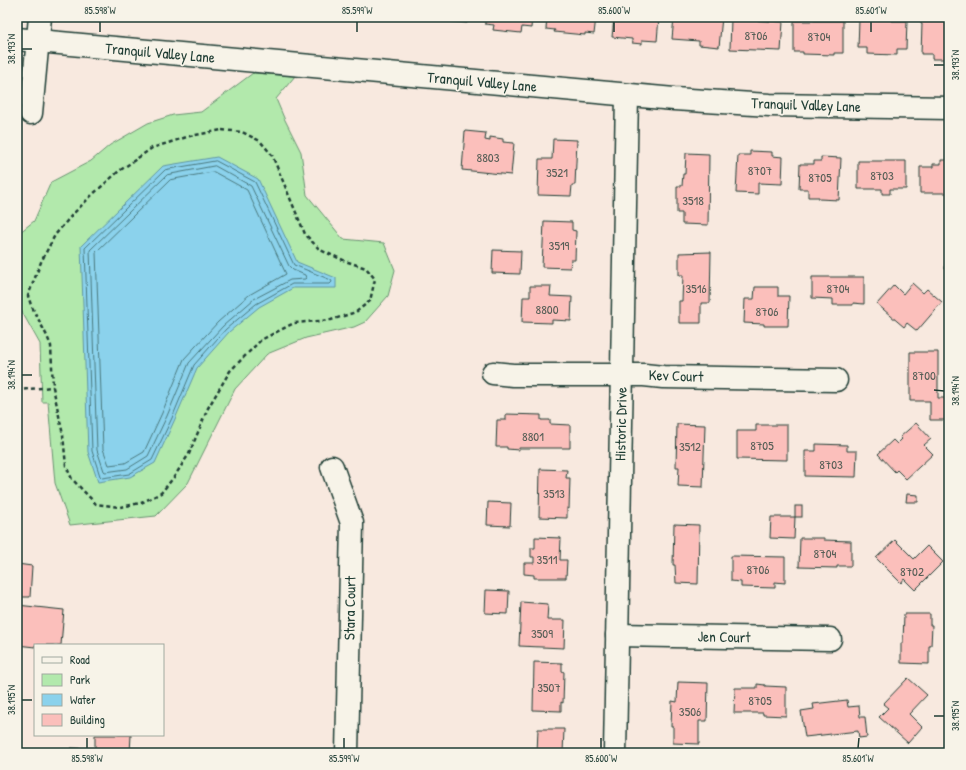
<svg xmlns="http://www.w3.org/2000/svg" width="966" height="770" font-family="'Patrick Hand',sans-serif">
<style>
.green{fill:#b2e9ac;stroke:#689370}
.water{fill:#8bd2ec;stroke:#6096a2}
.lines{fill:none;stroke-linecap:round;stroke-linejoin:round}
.shore{stroke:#4a797e;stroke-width:1}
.building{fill:#fbbfbb;stroke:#1f3d34}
.minor-casing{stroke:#1f3d34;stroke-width:25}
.path{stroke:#1f3d34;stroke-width:2.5;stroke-dasharray:4 3;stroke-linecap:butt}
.minor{stroke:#f7f3e8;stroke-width:22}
.ticks{fill:none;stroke:#1f3d34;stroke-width:1.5}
.labels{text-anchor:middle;stroke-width:3.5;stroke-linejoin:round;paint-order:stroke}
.number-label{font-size:13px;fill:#565e56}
.street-label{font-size:15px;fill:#1f3d34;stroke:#f7f3e8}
.neatline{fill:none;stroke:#1f3d34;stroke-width:1.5}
.ticks-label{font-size:10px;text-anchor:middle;fill:#1f3d34}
</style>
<rect width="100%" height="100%" fill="#f8e9df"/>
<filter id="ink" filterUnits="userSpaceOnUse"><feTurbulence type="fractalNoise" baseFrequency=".025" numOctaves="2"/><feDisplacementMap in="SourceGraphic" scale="8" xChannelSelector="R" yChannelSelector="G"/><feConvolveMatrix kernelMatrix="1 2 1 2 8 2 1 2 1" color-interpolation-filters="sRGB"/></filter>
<g filter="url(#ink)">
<polygon class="green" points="253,73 295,76 276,99 284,118 301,152 307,195 343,239 384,243 395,270 388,296 365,322 354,327 306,338 267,354 235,389 188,483 156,516 70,525 55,483 48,402 42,402 40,344 17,303 17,238 19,233 34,221 51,182 91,161 110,145 148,123 173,115 201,112"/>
<polygon class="water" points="217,157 258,179 297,262 336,278 336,288 293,288 259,307 229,332 197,368 175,419 155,463 130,477 98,482 88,452 81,246 163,166"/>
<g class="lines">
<g class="shore">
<polygon points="216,161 255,182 294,265 331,280 332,282 330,284 292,284 256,304 226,329 194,365 172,418 152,460 129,474 102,478 100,476 92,451 85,248 165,170"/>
<polygon points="215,166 251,186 289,266 293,270 305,275 306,278 305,279 290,280 254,299 223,326 189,363 167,416 148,456 127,469 105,472 104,471 97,450 90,250 167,175"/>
<polygon points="214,172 247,190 286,274 249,295 218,322 184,359 162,413 144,452 125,463 109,465 103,449 96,252 170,180"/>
</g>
</g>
<g class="building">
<polygon points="416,17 468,17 467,23 446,21 446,18 443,18 442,19"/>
<polygon points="485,17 532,17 531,28 522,27 521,33 493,30 494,25 485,24"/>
<polygon points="547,17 596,17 594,34 585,33 585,35 554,32 555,30 546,29"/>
<polygon points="614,17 659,17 657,41 642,40 642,44 632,43 632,39 612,37"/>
<polygon points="674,17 722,17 719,47 699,45 699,41 672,39"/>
<polygon points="873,17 891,17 891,21 907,21 906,49 897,49 897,55 867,54 867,48 858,48 859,20 873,20"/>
<polygon points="921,17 949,17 949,59 932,59 932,54 921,54 922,24 921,24"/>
<polygon points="731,19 783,22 781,51 730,49"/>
<polygon points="794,21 843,21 843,53 834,53 834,55 803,54 803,52 794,52"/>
<polygon points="465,131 486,133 485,140 490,141 490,137 503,139 503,142 514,143 511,175 462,170"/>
<polygon points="553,139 577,140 575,185 572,185 571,196 538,195 539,159 552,159"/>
<polygon points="750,151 772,152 772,156 783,157 782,184 758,183 758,194 736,193 738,155 750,155"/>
<polygon points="686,153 709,154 708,225 682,224 682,213 677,213 677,186 682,186 683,174 685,174"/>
<polygon points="821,157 841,158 839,200 819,199 819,197 808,197 808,189 799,189 800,164 814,164 814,161 821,161"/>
<polygon points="941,160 949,160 949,193 920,193 920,167 933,167 933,164 941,164"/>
<polygon points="858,161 906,161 906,189 890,189 890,194 882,194 882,189 858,189"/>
<polygon points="544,221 572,222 572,230 576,231 575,260 571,260 570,268 542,267"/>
<polygon points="493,250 521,251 520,274 492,273"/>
<polygon points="711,252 710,303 701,303 701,323 679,323 679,301 682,301 683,275 679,275 679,253"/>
<polygon points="946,256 949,256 949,269 945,269"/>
<polygon points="812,277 864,277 864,304 853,303 853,305 833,305 833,299 812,298"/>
<polygon points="912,283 923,293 927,289 942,302 917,331 907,323 904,327 877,304 894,285 903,294"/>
<polygon points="530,286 551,286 550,296 572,297 571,321 552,320 552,323 522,322 523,297 530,297"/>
<polygon points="755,287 778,287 778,296 789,296 788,326 764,326 764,324 744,323 745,299 754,299"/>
<polygon points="910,352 938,352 938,398 949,398 949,420 930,420 930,401 910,401"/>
<polygon points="506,414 541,415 541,420 550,420 550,424 570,425 570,448 519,448 519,450 507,449 507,447 496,447 497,420 506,420"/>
<polygon points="17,415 22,417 19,426 21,427 17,439"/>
<polygon points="916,423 931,439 924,445 933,454 906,479 897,470 895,472 878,454 893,440 897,444 902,439 900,437"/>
<polygon points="677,424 705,425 703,487 678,486 679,467 676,467"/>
<polygon points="756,425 787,425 787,460 737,459 737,431 756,431"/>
<polygon points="816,444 847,445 847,451 857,451 856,477 805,476 805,451 816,451"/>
<polygon points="540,469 567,470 566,478 570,478 569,509 567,508 567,518 539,517"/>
<polygon points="907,494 918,495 918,502 906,502"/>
<polygon points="488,502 511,503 510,526 487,525"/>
<rect x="795" y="506" width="7" height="11"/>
<polygon points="771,517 795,517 794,539 770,538"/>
<polygon points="674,524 699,525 698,584 676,583 675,565 673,565"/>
<polygon points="535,537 561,538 560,560 567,560 566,578 534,578 534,575 524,574 524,563 534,563 534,557 531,557 531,548 535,548"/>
<polygon points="800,538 824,538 824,540 851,541 851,566 837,566 837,568 799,567"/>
<polygon points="895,540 914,559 927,546 943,562 915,590 904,579 901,583 876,558"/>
<polygon points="731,556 785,557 785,583 775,582 775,588 741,587 741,582 731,581"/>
<polygon points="17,564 32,566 30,597 17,597"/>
<polygon points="486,590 509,591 508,614 485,613"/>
<polygon points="521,602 548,604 547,620 565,620 564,648 519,646"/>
<polygon points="17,605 64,610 61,645 35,645 35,647 17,645"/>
<polygon points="904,614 930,614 930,625 932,625 931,646 929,646 929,664 901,663 901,643 903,643"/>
<polygon points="534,662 562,663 562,671 564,672 563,703 561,702 561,711 533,710"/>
<polygon points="908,678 927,695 909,714 922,727 908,743 879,717 888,708 883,704"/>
<polygon points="678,682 708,683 707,721 699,721 699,744 673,743 673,726 671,726 672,701 677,702"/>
<polygon points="757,684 765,685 765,686 786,687 786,716 763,715 763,713 734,713 735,688 757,688"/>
<polygon points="847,700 848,707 859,706 860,717 865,717 867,737 859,738 858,731 805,737 801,711 814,709 813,704"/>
<polygon points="538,729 564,729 563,753 537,753"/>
<polygon points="95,735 131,735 130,753 70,753 71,748 95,749"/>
</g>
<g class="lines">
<defs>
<g id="minor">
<polyline points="17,39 38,41 674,99 770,105 949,108"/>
<polyline points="31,113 40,17"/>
<polyline points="493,373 513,375 644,375 663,377 836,380"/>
<polyline points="332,467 352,523 347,753"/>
<polyline points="617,635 830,639"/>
<polyline points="615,753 627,95"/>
</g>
</defs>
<use href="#minor" class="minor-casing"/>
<g class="path">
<polygon points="222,130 242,132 260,141 272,155 305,234 320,250 348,262 366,268 375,279 370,301 356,312 331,320 294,323 261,340 230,371 208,408 189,454 174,477 161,493 141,503 120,507 96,504 72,479 66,466 63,435 53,387 51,346 47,336 31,305 28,296 41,262 55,235 72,215 92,195 119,171 152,148 190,136"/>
<polyline points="17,390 53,387"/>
</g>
<use href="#minor" class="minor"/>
</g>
</g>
<path class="ticks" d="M100,32v-10M357,32v-10M614,32v-10M871,32v-10M22,49h10M934,65h10M22,375h10M934,390l10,1M22,700h10M934,716h10M87,748v-10M344,748v-10M601,748v-10M858,748l1,-10"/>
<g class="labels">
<g class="number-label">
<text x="756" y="40">8706</text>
<text x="819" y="41">8704</text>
<text x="488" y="162">8803</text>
<text x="760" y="175">8707</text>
<text x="557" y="177">3521</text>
<text x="882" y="180">8703</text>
<text x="820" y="182">8705</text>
<text x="693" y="205">3518</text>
<text x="559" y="250">3519</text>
<text x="696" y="293">3516</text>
<text x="838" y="293">8704</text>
<text x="547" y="314">8800</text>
<text x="767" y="316">8706</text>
<text x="924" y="380">8700</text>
<text x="533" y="441">8801</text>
<text x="762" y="450">8705</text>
<text x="690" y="451">3512</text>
<text x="831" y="469">8703</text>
<text x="554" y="498">3513</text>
<text x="825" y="558">8704</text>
<text x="547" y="564">3511</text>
<text x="758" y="574">8706</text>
<text x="912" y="576">8702</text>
<text x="542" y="638">3509</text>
<text x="549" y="692">3507</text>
<text x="760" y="705">8705</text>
<text x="690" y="716">3506</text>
</g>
<g class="street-label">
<text transform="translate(160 53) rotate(5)" y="5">Tranquil Valley Lane</text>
<text transform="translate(482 82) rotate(5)" y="5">Tranquil Valley Lane</text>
<text transform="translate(806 105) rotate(2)" y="5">Tranquil Valley Lane</text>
<text transform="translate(676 376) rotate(2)" y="5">Kev Court</text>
<text transform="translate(621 424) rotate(-89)" y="5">Historic Drive</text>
<text transform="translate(350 608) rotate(-89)" y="5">Stara Court</text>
<text transform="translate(724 637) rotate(1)" y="5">Jen Court</text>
</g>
</g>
<rect width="966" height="770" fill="none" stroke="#f7f3e8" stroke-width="44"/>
<rect x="34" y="644" width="130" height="92" fill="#f7f3e8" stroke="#a1aaa0"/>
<rect x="42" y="657" width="20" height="6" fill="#f7f3e8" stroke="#a1aaa0"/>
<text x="70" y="664" font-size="12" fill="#1f3d34">Road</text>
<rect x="42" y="674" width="20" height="12" fill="#b2e9ac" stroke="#a1aaa0"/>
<text x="70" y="684" font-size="12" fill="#1f3d34">Park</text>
<rect x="42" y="694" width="20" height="12" fill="#8bd2ec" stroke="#a1aaa0"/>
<text x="70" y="704" font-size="12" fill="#1f3d34">Water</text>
<rect x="42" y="714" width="20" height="12" fill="#fbbfbb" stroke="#a1aaa0"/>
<text x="70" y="724" font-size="12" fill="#1f3d34">Building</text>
<rect x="22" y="22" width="922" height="726" class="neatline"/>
<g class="ticks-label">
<text x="100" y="14">85.598°W</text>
<text x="357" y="14">85.599°W</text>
<text x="614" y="14">85.600°W</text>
<text x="871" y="14">85.601°W</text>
<text transform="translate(11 49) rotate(-90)" y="4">38.193°N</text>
<text transform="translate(955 65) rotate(-90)" y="4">38.193°N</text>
<text transform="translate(11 375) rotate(-90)" y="4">38.194°N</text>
<text transform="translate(955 391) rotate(-90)" y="4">38.194°N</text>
<text transform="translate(11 700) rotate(-90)" y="4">38.195°N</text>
<text transform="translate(955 716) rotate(-90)" y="4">38.195°N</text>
<text x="87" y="762">85.598°W</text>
<text x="344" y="762">85.599°W</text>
<text x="601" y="762">85.600°W</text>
<text x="858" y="762">85.601°W</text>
</g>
</svg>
